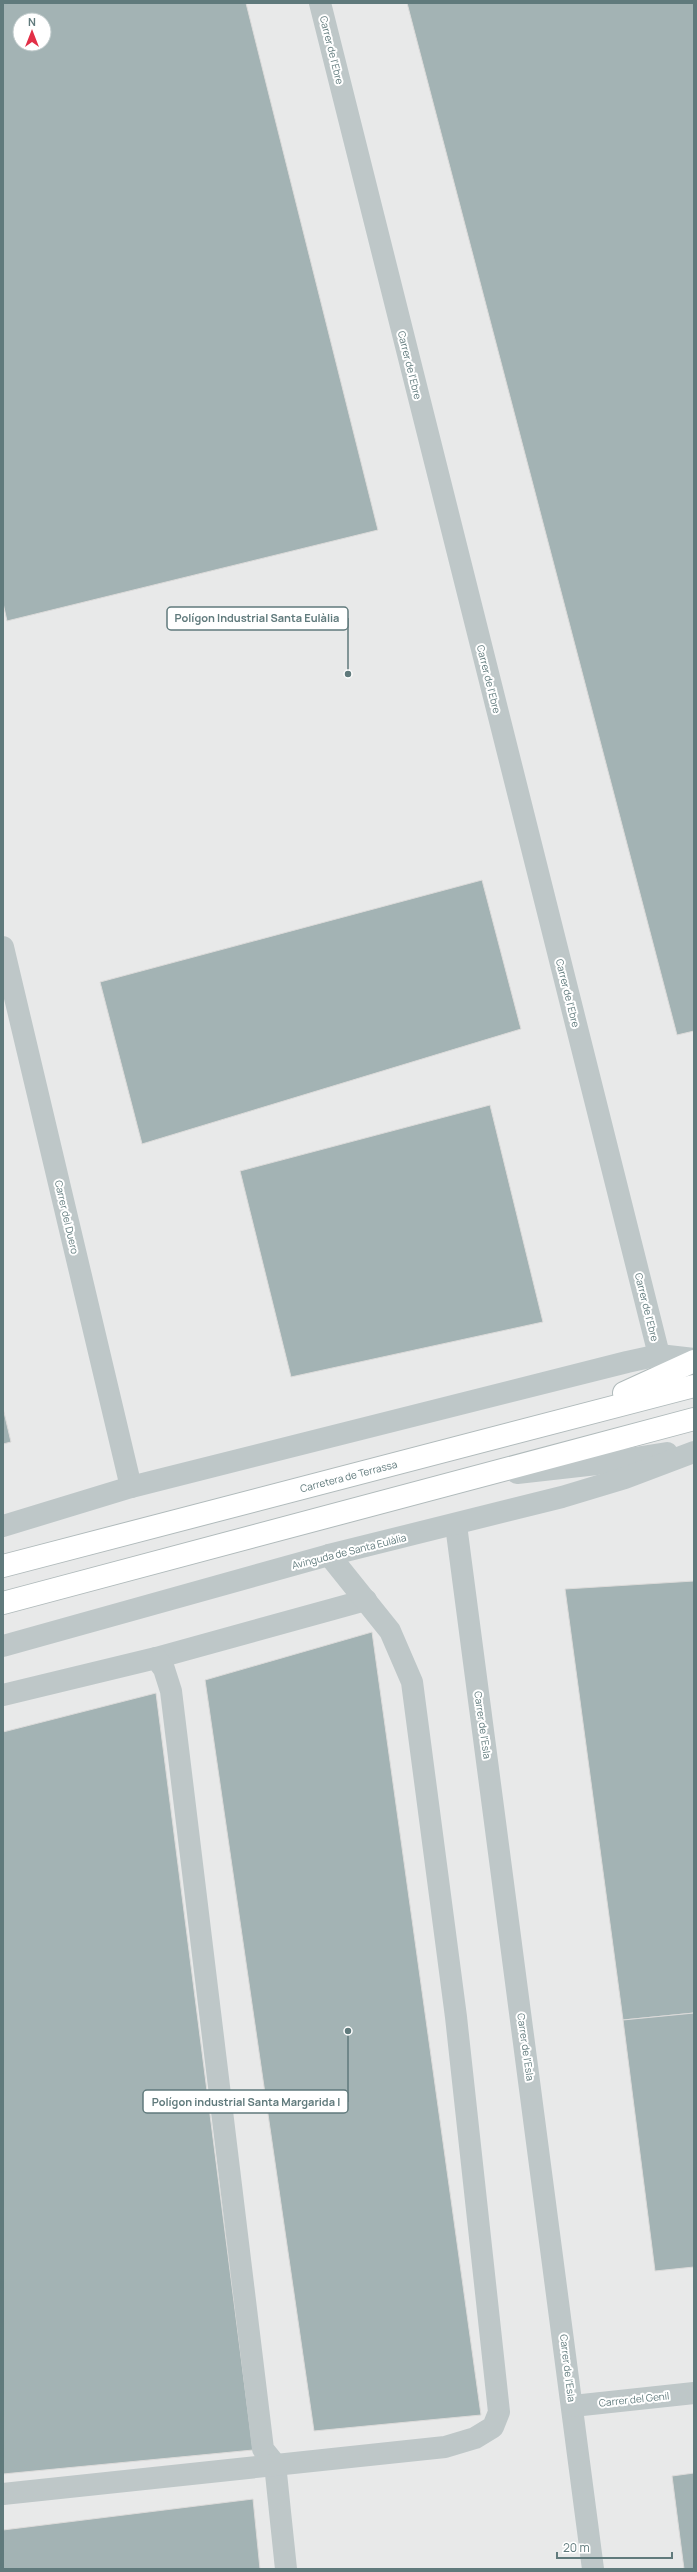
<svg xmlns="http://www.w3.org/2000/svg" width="697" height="2572" font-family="Manrope,sans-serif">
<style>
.built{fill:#e8e9e9;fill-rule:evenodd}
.building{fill:#a3b3b4;stroke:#dcdbda;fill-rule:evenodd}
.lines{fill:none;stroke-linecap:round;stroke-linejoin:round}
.primary-casing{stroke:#b0babb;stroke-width:24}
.service{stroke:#bec7c8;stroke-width:22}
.minor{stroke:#bec7c8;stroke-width:22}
.primary{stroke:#fff;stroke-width:22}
.labels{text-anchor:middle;stroke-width:4;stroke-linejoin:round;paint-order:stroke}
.street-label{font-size:10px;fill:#607a7c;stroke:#fff}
.leader{fill:none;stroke:#607a7c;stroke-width:1.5}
.callout-dot{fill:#607a7c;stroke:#fff;stroke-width:1.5}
.callout{fill:#fff;stroke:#607a7c;stroke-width:1.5}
.callout-label{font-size:11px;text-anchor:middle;font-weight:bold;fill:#607a7c}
</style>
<rect width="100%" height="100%" fill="#faf9f8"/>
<path class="built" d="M3,3h691v2566h-691zM20,20h24v24h-24z"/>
<g class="building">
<path d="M3,3h243l132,527 -371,91 -4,-18zM20,20h24v24h-24z"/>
<polygon points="407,3 694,3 694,1031 677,1035"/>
<polygon points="482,880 521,1029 142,1144 100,982"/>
<polygon points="490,1105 543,1322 291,1377 240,1171"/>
<polygon points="3,1408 11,1442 3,1444"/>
<polygon points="694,1581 694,2013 623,2020 565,1589"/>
<polygon points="372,1632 481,2415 314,2431 205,1680"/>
<polygon points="156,1693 253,2450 3,2474 3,1732"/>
<polygon points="694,2013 694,2267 655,2271 623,2020"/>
<polygon points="694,2473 694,2569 684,2569 672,2476"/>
<polygon points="253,2499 260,2569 3,2569 3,2530"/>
</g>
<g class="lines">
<defs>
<g id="primary">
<polyline points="624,1393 694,1361"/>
<path id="s1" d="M3,1566l691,-180"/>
<polyline points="3,1603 694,1419"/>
</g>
</defs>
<use href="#primary" class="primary-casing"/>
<g class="service">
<polyline points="156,1658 366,1600"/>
<polyline points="3,1695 156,1658 164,1669 171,1691 263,2449 275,2464 286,2569"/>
<polyline points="3,2494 445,2447 475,2438 493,2427 499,2412 456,2017 412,1682 390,1631 329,1555"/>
</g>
<g class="minor">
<polyline points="320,3 659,1355"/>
<polyline points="3,947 131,1487"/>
<polyline points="517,1473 597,1464 667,1453"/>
<polyline points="456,1525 593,2569"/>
<polyline points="3,1526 131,1487 627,1362 659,1355 694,1359"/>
<polyline points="3,1646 329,1555 562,1497 625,1478 694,1452"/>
<polyline points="573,2406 694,2393"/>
</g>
<use href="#primary" class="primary"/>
</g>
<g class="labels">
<g class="street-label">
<text transform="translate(332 50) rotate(76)" y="4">Carrer de l'Ebre</text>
<text transform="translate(410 365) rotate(76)" y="4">Carrer de l'Ebre</text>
<text transform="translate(489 679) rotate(76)" y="4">Carrer de l'Ebre</text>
<text transform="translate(568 993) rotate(76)" y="4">Carrer de l'Ebre</text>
<text transform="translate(67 1217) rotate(77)" y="4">Carrer del Duero</text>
<text transform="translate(647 1307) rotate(76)" y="4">Carrer de l'Ebre</text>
<text dy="4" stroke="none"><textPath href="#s1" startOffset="357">Carretera de Terrassa</textPath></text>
<text transform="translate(349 1551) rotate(-14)" y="4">Avinguda de Santa Eulàlia</text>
<text transform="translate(483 1725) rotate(82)" y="4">Carrer de l'Esla</text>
<text transform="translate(526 2047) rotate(82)" y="4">Carrer de l'Esla</text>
<text transform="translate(568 2368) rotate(83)" y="4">Carrer de l'Esla</text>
<text transform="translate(634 2399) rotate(-6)" y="4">Carrer del Genil</text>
</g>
</g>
<path class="leader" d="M348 674L348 618M348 2031L348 2102"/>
<g class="callout-dot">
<circle cx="348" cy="674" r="4"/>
<circle cx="348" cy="2031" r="4"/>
</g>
<g class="callout">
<rect x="167" y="607" width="181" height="23" rx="4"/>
<rect x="143" y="2090" width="205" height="23" rx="4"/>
</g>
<g class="callout-label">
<text x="257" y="622">Polígon Industrial Santa Eulàlia</text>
<text x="246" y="2106">Polígon industrial Santa Margarida I</text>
</g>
<rect width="697" height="2572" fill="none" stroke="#607a7c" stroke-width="8"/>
<g transform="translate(32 32)"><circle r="19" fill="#ffffff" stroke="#bfcacb"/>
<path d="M0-3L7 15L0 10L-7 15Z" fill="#e22f47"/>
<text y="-6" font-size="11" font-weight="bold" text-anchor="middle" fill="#607a7c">N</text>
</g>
<path d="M557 2552v6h115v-6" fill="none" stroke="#607a7c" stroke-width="2"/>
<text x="563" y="2552" font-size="12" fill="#607a7c" stroke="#ffffff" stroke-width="3" paint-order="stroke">20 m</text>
</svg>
